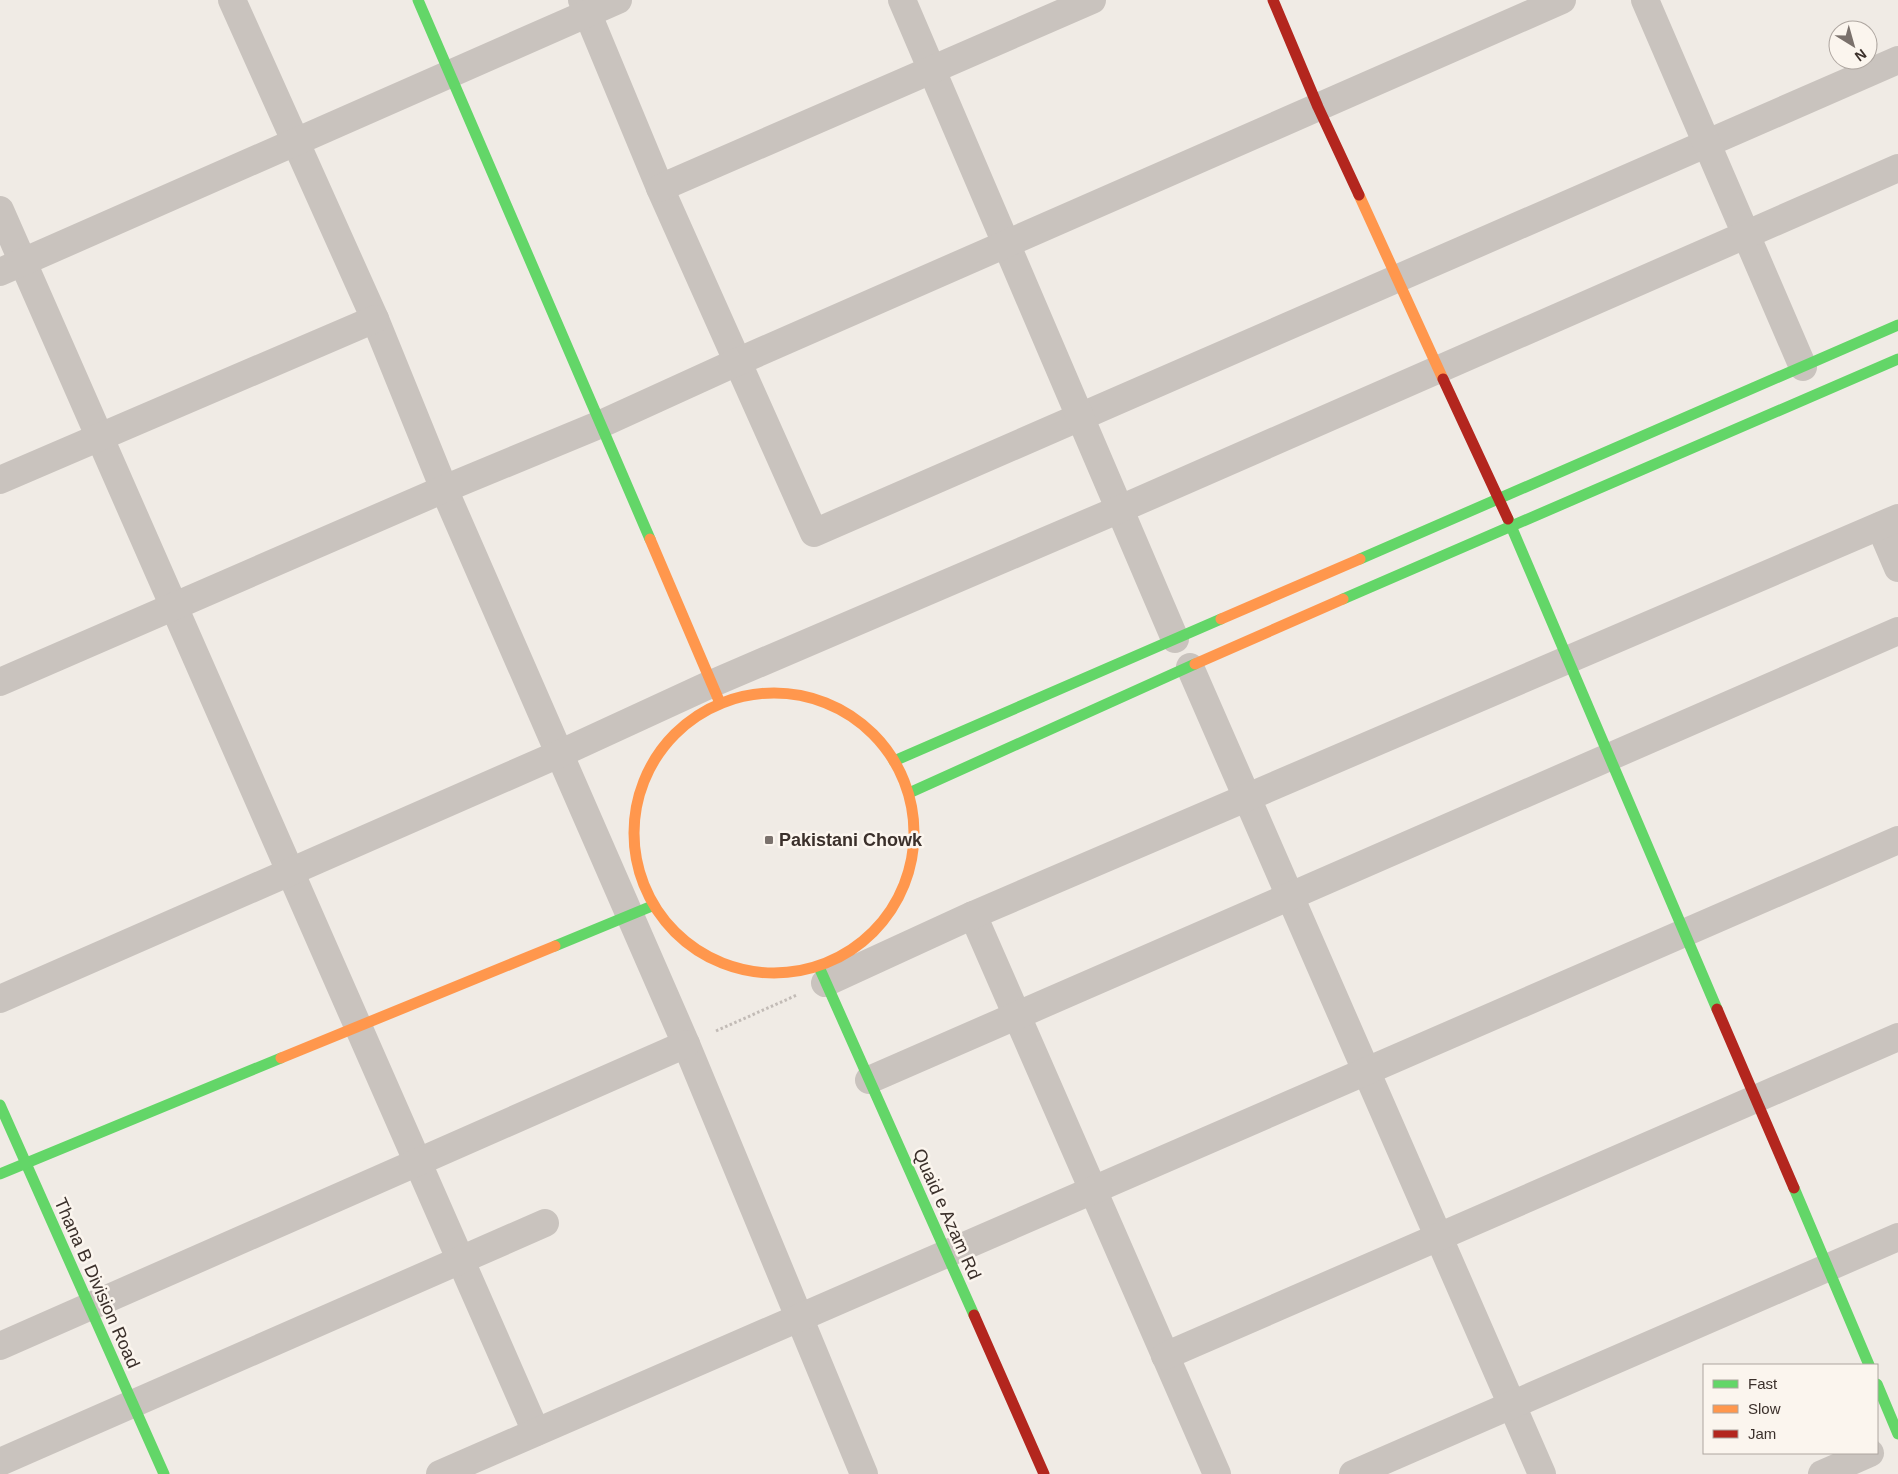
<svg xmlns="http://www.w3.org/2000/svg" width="1898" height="1474" font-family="Helvetica,sans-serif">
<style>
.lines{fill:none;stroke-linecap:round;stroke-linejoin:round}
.path{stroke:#c2bbb6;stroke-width:3;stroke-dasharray:2.5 2.5;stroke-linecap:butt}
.street{stroke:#c9c3be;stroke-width:28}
.fast{stroke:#63d668;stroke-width:11}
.slow{stroke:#ff974d;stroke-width:11}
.jam{stroke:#b3261e;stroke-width:11}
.poi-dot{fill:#7a716c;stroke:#fbf5ee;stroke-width:2}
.labels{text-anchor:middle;stroke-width:5;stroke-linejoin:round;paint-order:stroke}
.poi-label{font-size:18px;font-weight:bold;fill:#3b302b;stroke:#fbf5ee;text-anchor:start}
.street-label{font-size:18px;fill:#3b302b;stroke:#fbf5ee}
</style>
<rect width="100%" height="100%" fill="#f0ebe5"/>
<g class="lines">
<polyline class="path" points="716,1031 797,995"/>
<g class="street">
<polyline points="232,0 375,319 444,489 686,1044 864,1474"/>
<polyline points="582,0 660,188 814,533 1898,60"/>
<polyline points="902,0 1175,639"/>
<polyline points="1645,0 1803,367"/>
<polyline points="660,188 1092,0"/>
<polyline points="0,210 536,1432"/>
<polyline points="0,272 618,0"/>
<polyline points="0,480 375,319"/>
<polyline points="1880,526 1898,568"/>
<polyline points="1190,667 1542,1474"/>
<polyline points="0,682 444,489 601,424 737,362 1562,0"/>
<polyline points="973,915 1217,1474"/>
<polyline points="825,983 973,915 1898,518"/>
<polyline points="0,999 559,754 711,684 1120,509 1898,168"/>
<polyline points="869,1080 1898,631"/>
<polyline points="0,1346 686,1044"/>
<polyline points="1165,1356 1898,1037"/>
<polyline points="0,1462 545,1223"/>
<polyline points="440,1474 1898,840"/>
<polyline points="1353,1474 1898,1237"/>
<polyline points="1822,1474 1870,1453"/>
</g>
<g class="fast">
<polyline points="418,0 650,539"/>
<polyline points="1508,519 1717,1009"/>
<polyline points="1360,559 1898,325"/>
<polyline points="1343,599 1898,359"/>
<polyline points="894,761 1221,619"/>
<polyline points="909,793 1195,664"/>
<polyline points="555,946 652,906"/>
<polyline points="819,967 974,1315"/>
<polyline points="0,1105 164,1474"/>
<polyline points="0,1174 281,1058"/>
<polyline points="1794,1188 1869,1365"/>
<polyline points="1877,1384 1898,1434"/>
</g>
<g class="slow">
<polyline points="1359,195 1443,379"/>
<polyline points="650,539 720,703"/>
<polyline points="1221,619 1360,559"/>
<polyline points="1195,664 1343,599"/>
<circle cx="774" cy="833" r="140"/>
<polyline points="281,1058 555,946"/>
</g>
<g class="jam">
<polyline points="1273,0 1318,107 1359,195"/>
<polyline points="1443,379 1508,519"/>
<polyline points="1717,1009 1794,1188"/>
<polyline points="974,1315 1044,1474"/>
</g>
</g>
<rect class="poi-dot" x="764" y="835" width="10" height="10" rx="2.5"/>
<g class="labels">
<g class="poi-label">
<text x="779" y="846">Pakistani Chowk</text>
</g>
<g class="street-label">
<text transform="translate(947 1214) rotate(66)" y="6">Quaid e Azam Rd</text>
<text transform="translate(97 1283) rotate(66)" y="6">Thana B Division Road</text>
</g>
</g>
<rect x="1703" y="1364" width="175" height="90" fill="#fbf5ee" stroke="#aea6a0"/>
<rect x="1713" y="1380" width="25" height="8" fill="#63d668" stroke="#aea6a0"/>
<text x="1748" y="1389" font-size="15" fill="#3b302b">Fast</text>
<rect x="1713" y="1405" width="25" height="8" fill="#ff974d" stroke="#aea6a0"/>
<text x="1748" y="1414" font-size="15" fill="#3b302b">Slow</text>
<rect x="1713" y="1430" width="25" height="8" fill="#b3261e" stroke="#aea6a0"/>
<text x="1748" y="1439" font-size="15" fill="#3b302b">Jam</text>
<g transform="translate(1853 45) rotate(143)"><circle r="24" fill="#fbf5ee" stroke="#aea6a0"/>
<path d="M0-4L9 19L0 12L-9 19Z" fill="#7a716c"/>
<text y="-8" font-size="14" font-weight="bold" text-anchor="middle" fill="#3b302b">N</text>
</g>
</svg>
